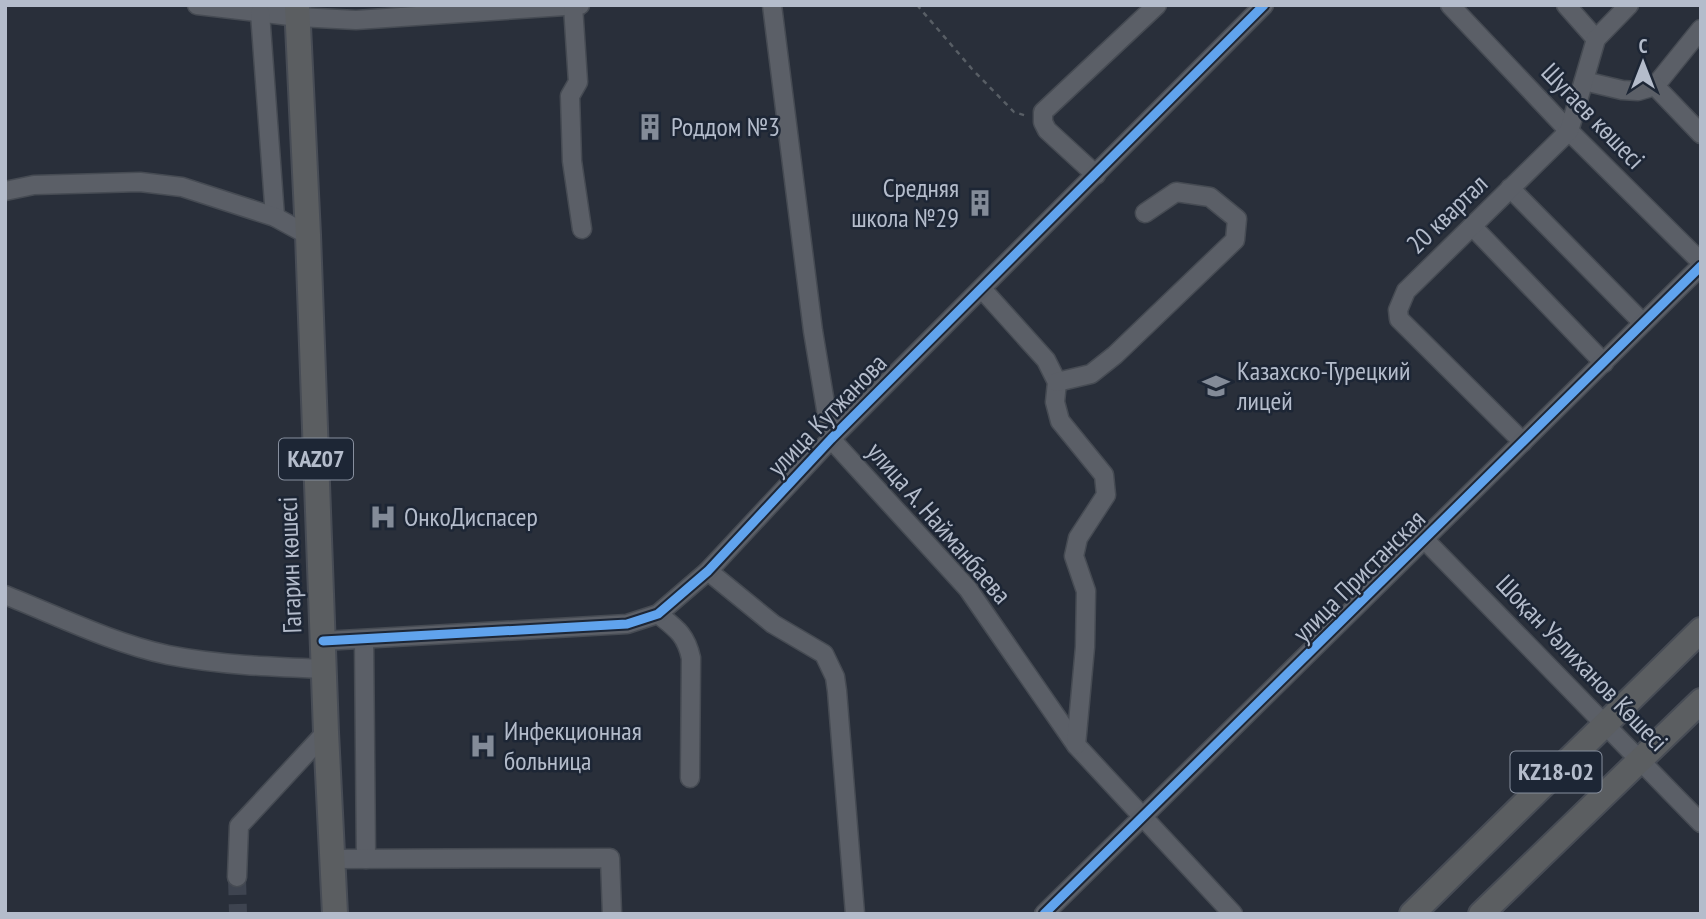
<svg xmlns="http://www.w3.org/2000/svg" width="1706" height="919" font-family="'PT Sans Narrow',sans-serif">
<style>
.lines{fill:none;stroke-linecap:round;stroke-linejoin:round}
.minor-tunnel{stroke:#3e4450;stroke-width:18;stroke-dasharray:18 9;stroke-linecap:butt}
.minor-casing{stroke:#464b53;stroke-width:21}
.highway-casing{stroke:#474c55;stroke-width:28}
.path{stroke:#585e65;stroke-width:2.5;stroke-dasharray:5 5;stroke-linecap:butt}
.minor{stroke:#5b5f67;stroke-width:18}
.highway{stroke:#5b5e61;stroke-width:24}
.cycleway-casing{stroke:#1d2635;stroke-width:13}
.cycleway{stroke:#60a3ed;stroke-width:9}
.labels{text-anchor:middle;stroke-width:5;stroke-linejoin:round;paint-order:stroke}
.shield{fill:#1d2635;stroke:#878f9e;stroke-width:2}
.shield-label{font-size:24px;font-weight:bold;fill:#b4bccb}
.street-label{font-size:26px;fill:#b4bccb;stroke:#1d2635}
.poi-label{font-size:26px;fill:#b4bccb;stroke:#1d2635;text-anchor:start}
</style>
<rect width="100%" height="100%" fill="#292f3a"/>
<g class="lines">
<polyline class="minor-tunnel" points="237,877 238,914"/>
<defs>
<g id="minor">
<polyline points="197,5 298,17 356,20 580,5"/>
<polyline points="772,5 813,331 831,439 968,589 1076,745 1233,914"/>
<polyline points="1450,5 1569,131 1701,262"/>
<polyline points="1566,5 1596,39"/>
<polyline points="573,6 578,82 570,96 572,161 582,229"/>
<polyline points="260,13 275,217"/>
<polyline points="1584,81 1622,90 1638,91 1655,86 1701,29"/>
<polyline points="1655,86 1701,134"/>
<polyline points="1096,175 1047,130 1043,122 1043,112 1157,5"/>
<polyline points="1510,188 1643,323"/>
<polyline points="5,191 34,185 140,182 182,187 275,217 308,235"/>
<polyline points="1472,226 1604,363"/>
<polyline points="982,289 1046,360 1057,382 1055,402 1060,421 1104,475 1106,495 1078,538 1074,556 1086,591 1085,647 1076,745"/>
<polyline points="1057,382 1091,374 1115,355 1235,240 1237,219 1210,197 1176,192 1145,213"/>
<polyline points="1523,442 1399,319 1398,310 1406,291 1569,131 1596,39 1629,5"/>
<polyline points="1425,540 1701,823"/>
<polyline points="708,571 773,624 824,654 835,677 837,691 855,914"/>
<path d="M5,595c53,21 107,48 163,60 51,10 104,12 156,14"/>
<path d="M658,614c19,15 28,21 33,44l-1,120"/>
<polyline points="364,640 366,859"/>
<polyline points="323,641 627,624 658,614 708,571 831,439 1264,5"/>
<polyline points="333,859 610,858 612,914"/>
<polyline points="237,877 239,826 326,732"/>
<polyline points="1044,914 1701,266"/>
</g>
<g id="highway">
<polyline points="297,5 308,235 326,732 335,914"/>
<polyline points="1412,914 1701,630"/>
<polyline points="1481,914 1701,701"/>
</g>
</defs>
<use href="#minor" class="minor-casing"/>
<use href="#highway" class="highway-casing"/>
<polyline class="path" points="917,5 972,69 1014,112 1027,116"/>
<use href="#minor" class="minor"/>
<use href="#highway" class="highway"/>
<defs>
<g id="cycleway">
<polyline points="323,641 627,624 658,614 708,571 831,439 1264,5"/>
<polyline points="1044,914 1701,266"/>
</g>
</defs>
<use href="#cycleway" class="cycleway-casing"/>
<use href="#cycleway" class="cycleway"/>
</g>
<defs>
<symbol id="building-bare" viewBox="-9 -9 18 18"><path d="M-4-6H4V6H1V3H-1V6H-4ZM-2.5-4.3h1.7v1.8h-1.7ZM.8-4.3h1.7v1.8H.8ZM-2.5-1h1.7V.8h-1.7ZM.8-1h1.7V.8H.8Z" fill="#838b98" stroke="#1d2635" stroke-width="2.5" paint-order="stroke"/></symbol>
<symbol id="school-bare" viewBox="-9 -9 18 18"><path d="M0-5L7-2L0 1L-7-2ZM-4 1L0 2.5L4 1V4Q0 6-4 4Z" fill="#838b98" stroke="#1d2635" stroke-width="2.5" paint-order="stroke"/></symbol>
<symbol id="hospital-bare" viewBox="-9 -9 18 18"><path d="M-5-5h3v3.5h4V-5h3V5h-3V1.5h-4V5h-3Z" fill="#838b98" stroke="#1d2635" stroke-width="2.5" paint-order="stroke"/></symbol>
</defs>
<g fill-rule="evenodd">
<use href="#building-bare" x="631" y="108" width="38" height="38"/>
<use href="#building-bare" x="961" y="184" width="38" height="38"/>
<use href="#school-bare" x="1197" y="367" width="38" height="38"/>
<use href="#hospital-bare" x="364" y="498" width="38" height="38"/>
<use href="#hospital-bare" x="464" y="727" width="38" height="38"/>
</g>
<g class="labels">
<g class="shield">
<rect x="279" y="438.5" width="74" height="41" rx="5"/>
<rect x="1510.5" y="751.5" width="91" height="41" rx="5"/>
</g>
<g class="shield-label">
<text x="316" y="467">KAZ07</text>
<text x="1556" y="780">KZ18-02</text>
</g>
<g class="street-label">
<text transform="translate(1593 116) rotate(46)" y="9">Шугаев көшесі</text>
<text transform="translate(1447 214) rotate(-44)" y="9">20 квартал</text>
<text transform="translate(827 415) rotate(-46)" y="9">улица Кутжанова</text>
<text transform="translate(939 523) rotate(49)" y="9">улица А. Найманбаева</text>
<text transform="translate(290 565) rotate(-92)" y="9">Гагарин көшесі</text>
<text transform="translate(1359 576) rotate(-45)" y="9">улица Пристанская</text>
<text transform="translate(1582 663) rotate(46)" y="9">Шоқан Уәлиханов Көшесі</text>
</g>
<g class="poi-label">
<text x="671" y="136">Роддом №3</text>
<text x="959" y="197" text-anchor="end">Средняя<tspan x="959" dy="30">школа №29</tspan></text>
<text x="1237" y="380">Казахско-Турецкий<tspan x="1237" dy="30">лицей</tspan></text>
<text x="404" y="526">ОнкоДиспасер</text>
<text x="504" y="740">Инфекционная<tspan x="504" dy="30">больница</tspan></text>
</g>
</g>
<rect width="1706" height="919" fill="none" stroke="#b4bccb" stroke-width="14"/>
<g transform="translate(1643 63)" stroke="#1d2635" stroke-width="5" paint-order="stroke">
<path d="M0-5L12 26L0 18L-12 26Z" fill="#b4bccb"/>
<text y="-10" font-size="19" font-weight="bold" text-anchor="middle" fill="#b4bccb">С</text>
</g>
</svg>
